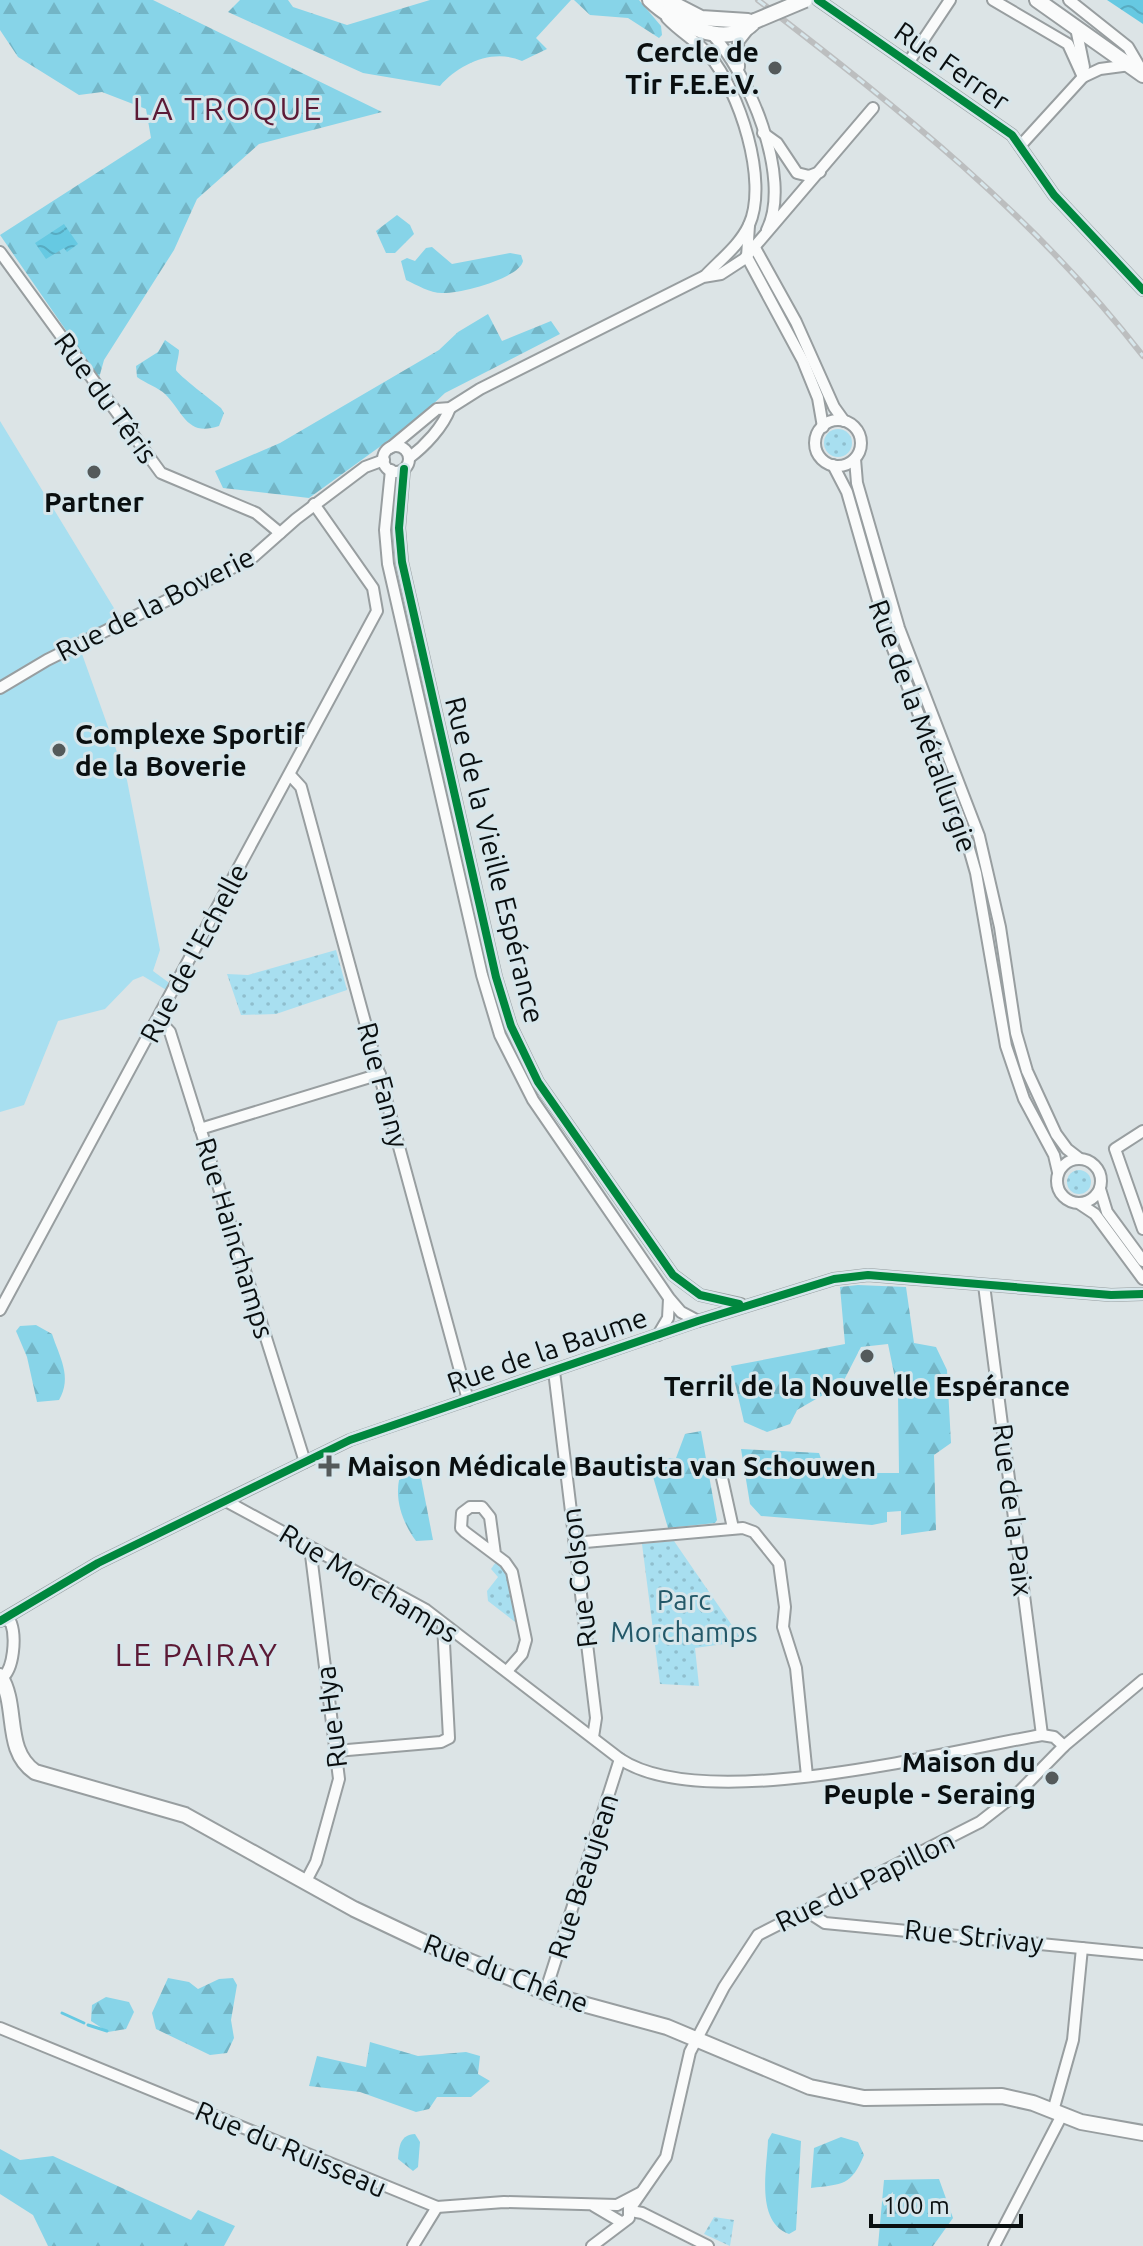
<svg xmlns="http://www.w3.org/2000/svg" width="1143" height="2246" font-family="Ubuntu,sans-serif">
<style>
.grass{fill:url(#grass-dots)}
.forest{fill:url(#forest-firs)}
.garden{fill:#a8dff0}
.water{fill:url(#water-waves)}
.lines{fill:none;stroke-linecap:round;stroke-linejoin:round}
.stream{stroke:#66c9e2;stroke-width:3}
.minor-casing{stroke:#989ea0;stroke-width:14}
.major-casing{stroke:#989ea0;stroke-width:18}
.minor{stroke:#fafbfb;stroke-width:10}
.major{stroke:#fafbfb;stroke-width:14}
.rail-casing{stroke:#bcbebf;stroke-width:6}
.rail{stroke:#d7e6eb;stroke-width:3;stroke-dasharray:9;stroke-linecap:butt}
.major-bridge-casing{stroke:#989ea0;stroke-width:18;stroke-linecap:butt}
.major-bridge{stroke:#fafbfb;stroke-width:14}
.cycleway-casing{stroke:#d7e6eb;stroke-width:13}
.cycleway{stroke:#00873e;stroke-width:8}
.poi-dot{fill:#545a5b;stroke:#d7e6eb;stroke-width:3}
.labels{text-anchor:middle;stroke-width:6;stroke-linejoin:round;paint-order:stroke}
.poi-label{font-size:28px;font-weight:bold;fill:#0a0f10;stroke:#d7e6eb;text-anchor:end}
.street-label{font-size:28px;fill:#0a0f10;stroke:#d7e6eb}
.park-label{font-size:28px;fill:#235868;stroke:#d7e6eb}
.quarter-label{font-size:32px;letter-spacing:2px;fill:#5c1a36;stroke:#d7e6eb}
</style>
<defs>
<pattern id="grass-dots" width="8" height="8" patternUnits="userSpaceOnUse" patternTransform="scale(2)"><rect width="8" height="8" fill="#a8dff0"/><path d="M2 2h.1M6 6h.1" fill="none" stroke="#8fbecd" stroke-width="1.8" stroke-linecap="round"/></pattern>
<pattern id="forest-firs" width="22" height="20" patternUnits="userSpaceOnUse" patternTransform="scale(2)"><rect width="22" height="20" fill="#87d4e8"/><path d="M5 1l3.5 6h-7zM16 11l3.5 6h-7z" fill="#73b5c6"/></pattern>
<pattern id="water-waves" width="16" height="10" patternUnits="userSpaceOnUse" patternTransform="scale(2)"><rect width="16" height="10" fill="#66c9e2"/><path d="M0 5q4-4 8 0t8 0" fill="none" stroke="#57abc1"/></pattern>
</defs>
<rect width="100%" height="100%" fill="#dce4e6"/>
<g class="grass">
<circle cx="838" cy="443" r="14"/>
<polygon points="336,950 347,990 276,1014 241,1015 227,974 248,975"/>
<circle cx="1079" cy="1182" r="12"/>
<polygon points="674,1541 740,1637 731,1643 695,1648 699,1686 660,1684 642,1544"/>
<polygon points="496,1562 508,1574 515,1622 488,1601 487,1591 498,1577 491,1569"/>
<polygon points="714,2217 734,2220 730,2246 704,2234"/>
</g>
<g class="forest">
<polygon points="0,0 153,0 382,112 259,144 197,199 174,250 104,360 99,378 0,235 151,138 146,109 102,92 79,95 18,57 0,30"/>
<path d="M240,0h48l5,7 54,18 83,-25h141l-35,38 11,11 -25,12c-29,-13 -63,3 -82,25l-77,-13 -135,-61z"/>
<polygon points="574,0 639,0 661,26 662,35 659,38 628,18 590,15"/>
<polygon points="397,215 410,225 414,234 395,253 386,253 376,231"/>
<path d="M432,247l20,17 58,-11 11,2 2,6c-3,17 -64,33 -81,32 -12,0 -25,-8 -36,-13l-5,-19 6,-3 8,3 11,-13z"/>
<polygon points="488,314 502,341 551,321 560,334 445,393 414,422 309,498 223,488 215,471 280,443 439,350 458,332"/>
<path d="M165,340l14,10c0,6 -3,15 -3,20 1,4 39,33 45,38l3,5 -5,13c-32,11 -35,-13 -54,-32 -6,-6 -20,-11 -28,-17l-1,-11 22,-14z"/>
<polygon points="858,1285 906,1287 914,1343 936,1347 947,1370 951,1443 934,1455 936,1530 901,1535 901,1511 887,1512 887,1522 872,1525 761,1516 750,1504 741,1449 819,1453 826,1473 899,1473 898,1393 888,1344 861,1347 842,1384 797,1410 790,1424 767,1432 744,1422 731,1366 845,1344 840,1287"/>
<path d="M36,1325l16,9c7,22 21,43 7,66l-22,2 -10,-45 -11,-26 4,-5z"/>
<polygon points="701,1431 717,1520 715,1523 668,1528 649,1463 650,1459 676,1458 685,1434"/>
<path d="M416,1473h4l13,67 -17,1c-13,-18 -21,-39 -17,-61z"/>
<polygon points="168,1978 189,1982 198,1989 219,1979 233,1978 237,1985 231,2020 234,2038 227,2053 210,2055 156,2029 152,2013"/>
<polygon points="106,1997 129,2002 134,2012 126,2029 108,2032 91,2021 92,2005"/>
<polygon points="370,2042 418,2056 466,2052 480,2056 478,2074 490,2081 471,2097 437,2097 429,2109 416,2112 360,2092 309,2086 317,2056 366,2067"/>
<path d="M772,2133l29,8 -5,89 -7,4c-34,-13 -22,-65 -21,-94z"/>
<path d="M415,2134l5,8 -2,25 -5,4 -15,-12c1,-13 2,-24 17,-25z"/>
<path d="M841,2137l17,5 6,13c-13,31 -21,29 -53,33l3,-40z"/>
<polygon points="0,2149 20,2160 53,2156 191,2220 198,2210 235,2226 224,2246 48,2246 33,2215 0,2194"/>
<polygon points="939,2179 953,2218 933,2246 878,2246 884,2180"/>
</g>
<g class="garden">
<polygon points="0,421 120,618 77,640 127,780 160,950 153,971 172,985 168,991 143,976 133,980 105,1009 58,1021 24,1105 0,1112"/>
<polygon points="695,1605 714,1628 703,1639 683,1616"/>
</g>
<g class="water">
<polygon points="1107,0 1143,0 1143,24"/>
<polygon points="64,224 78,244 67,252 64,248 46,259 35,243"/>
</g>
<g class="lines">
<g class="stream">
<polyline points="62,2013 84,2023"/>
<polyline points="88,2025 107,2031"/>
</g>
<defs>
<g id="minor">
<polyline points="818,0 1012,135 1054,195 1143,290"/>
<polyline points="993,0 1068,44 1083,77"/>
<polyline points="1069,0 1128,47 1142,71"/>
<path d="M667,18c13,14 30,23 42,37 30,35 60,126 40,170 -10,21 -28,34 -44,51"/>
<polyline points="1076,28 1084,67"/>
<path d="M710,32c38,39 83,146 57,198"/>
<polyline points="908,63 950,0"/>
<polyline points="739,67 738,42 749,28"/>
<polyline points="763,133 777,143 797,173 809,176 820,172"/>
<polyline points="1020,146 1083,77 1100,69 1130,65"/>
<polyline points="749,225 747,257 803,361 818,398 823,427"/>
<polyline points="755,248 796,322 834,407 844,421"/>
<polyline points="0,252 161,473 256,513 280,533"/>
<circle cx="838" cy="443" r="23"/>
<circle cx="396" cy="459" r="13"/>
<polyline points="390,448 437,409 450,408 480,389 703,277 721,274 744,259 873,108"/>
<path d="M409,458c16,-12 34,-31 41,-50"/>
<polyline points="855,459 857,483 899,628 979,836 1000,927 1016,1033 1027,1071 1056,1134 1067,1149 1080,1159"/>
<polyline points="833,465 847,492 889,639 962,824 976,873 1006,1046 1024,1099 1054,1155 1058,1172"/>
<polyline points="404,469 399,528 402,562 496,977 511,1026 538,1082 673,1275 700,1295 741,1304"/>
<polyline points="391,470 385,530 388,564 482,975 500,1035 533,1100 669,1298 681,1312 698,1321"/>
<polyline points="0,688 47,660 252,558 296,519 365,467 384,460"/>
<polyline points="290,775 301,787 468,1400"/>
<polyline points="158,1019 170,1032 305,1462"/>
<polyline points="200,1129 380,1074"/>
<polyline points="1143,1131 1115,1149 1143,1229"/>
<circle cx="1079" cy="1181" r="22"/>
<polyline points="1100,1189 1107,1212 1143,1261"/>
<polyline points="1080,1204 1095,1214 1143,1279"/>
<polyline points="984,1285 1042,1735"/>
<polyline points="0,1310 377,611 373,588 314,504"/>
<polyline points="658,1335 668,1318 669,1299"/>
<polyline points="554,1371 596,1718 593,1737"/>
<polyline points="722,1478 733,1528"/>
<path d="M226,1501l200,109 194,149c84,56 323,-7 422,-24l12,2 10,9"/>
<polyline points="574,1543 743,1528 754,1532 779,1563 785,1607 783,1627 796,1668 807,1776"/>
<polyline points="495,1554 490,1517 482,1507 470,1507 462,1513 461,1528 465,1532 505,1562 512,1572 526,1640 522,1654 507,1671"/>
<polyline points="0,1621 98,1563 350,1440 698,1321 834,1279 868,1275 1111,1295 1143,1294"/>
<path d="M2,1678c12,-9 14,-41 9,-55l-6,-4"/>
<polyline points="336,1751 441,1742 449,1738 443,1624"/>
<polyline points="305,1883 316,1862 339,1779 310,1547"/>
<polyline points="808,1912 825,1923 1143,1954"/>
<polyline points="545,1993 620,1759"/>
<polyline points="0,2028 437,2207 504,2202 617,2205 640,2193"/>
<polyline points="1053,2111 1073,2040 1082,1948"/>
<polyline points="594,2206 621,2222"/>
<polyline points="630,2209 666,2157 690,2052 724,1987 758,1935 980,1822 1021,1790 1064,1746 1143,1680"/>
<polyline points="631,2211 642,2213 708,2246"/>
<polyline points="413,2246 437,2207"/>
<polyline points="592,2246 629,2218 629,2208"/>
<polyline points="994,2246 1062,2115"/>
</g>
<g id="major">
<path d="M650,0c23,22 77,52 105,21"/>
<polyline points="666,0 701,18 748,21"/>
<polyline points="1037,0 1143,75"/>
<path d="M0,1676c19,30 3,74 35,96l150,43 169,94 76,36 127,52 110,30 143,60 54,11 138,-2 31,7 48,19 62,11"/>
</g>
</defs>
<use href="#minor" class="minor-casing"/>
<use href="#major" class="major-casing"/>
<use href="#minor" class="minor"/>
<use href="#major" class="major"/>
<defs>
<path id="rail" d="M758,0c140,108 276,215 385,356"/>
</defs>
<use href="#rail" class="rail-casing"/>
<use href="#rail" class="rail"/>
<defs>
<polyline id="major-bridge" points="755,21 805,0"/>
</defs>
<use href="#major-bridge" class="major-bridge-casing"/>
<use href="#major-bridge" class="major-bridge"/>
<defs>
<g id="cycleway">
<polyline points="818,0 1012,135 1054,195 1143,290"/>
<polyline points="404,469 399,528 402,562 496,977 511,1026 538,1082 673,1275 700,1295 739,1304"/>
<polyline points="0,1621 98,1563 350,1440 698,1321 834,1279 868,1275 1111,1295 1143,1294"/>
</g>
</defs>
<use href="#cycleway" class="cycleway-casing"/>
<use href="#cycleway" class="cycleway"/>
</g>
<g class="poi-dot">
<circle cx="775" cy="68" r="8"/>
<circle cx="94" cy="472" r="8"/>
<circle cx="59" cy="750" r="8"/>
<circle cx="867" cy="1356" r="8"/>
<path d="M325 1454h8v8h8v8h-8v8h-8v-8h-8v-8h8z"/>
<circle cx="1052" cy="1778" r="8"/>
</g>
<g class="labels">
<g class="poi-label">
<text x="759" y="62">Cercle de<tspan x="759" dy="32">Tir F.E.E.V.</tspan></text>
<text x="94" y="512" text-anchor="middle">Partner</text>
<text x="75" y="744" text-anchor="start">Complexe Sportif<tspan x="75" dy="32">de la Boverie</tspan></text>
<text x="867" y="1396" text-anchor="middle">Terril de la Nouvelle Espérance</text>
<text x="347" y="1476" text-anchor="start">Maison Médicale Bautista van Schouwen</text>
<text x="1036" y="1772">Maison du<tspan x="1036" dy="32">Peuple - Seraing</tspan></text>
</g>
<g class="street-label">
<text transform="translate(952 66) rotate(35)" y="10">Rue Ferrer</text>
<text transform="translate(106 398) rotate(54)" y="10">Rue du Têris</text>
<text transform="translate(155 604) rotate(-27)" y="10">Rue de la Boverie</text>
<text transform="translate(923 726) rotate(70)" y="10">Rue de la Métallurgie</text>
<text transform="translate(495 860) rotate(76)" y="10">Rue de la Vieille Espérance</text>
<text transform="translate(194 953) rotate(-62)" y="10">Rue de l'Echelle</text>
<text transform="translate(383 1085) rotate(75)" y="10">Rue Fanny</text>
<text transform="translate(235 1238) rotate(73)" y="10">Rue Hainchamps</text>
<text transform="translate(547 1350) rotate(-19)" y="10">Rue de la Baume</text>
<text transform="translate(1013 1510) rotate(83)" y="10">Rue de la Paix</text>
<text transform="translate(579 1578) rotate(-97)" y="10">Rue Colson</text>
<text transform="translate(369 1583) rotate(31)" y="10">Rue Morchamps</text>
<text transform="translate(331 1717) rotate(-97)" y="10">Rue Hya</text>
<text transform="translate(583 1876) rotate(-72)" y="10">Rue Beaujean</text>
<text transform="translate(865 1881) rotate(-26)" y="10">Rue du Papillon</text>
<text transform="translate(974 1936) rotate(6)" y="10">Rue Strivay</text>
<text transform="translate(506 1973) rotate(21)" y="10">Rue du Chêne</text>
<text transform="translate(291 2149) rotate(23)" y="10">Rue du Ruisseau</text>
</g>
<g class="park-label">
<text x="684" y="1610">Parc<tspan x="684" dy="32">Morchamps</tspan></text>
</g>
<g class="quarter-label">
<text x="228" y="120">LA TROQUE</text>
<text x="197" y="1666">LE PAIRAY</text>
</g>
</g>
<path d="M871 2214v12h150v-12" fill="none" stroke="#0a0f10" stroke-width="4"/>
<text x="883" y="2214" font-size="24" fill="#0a0f10" stroke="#d7e6eb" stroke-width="6" paint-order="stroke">100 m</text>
</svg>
